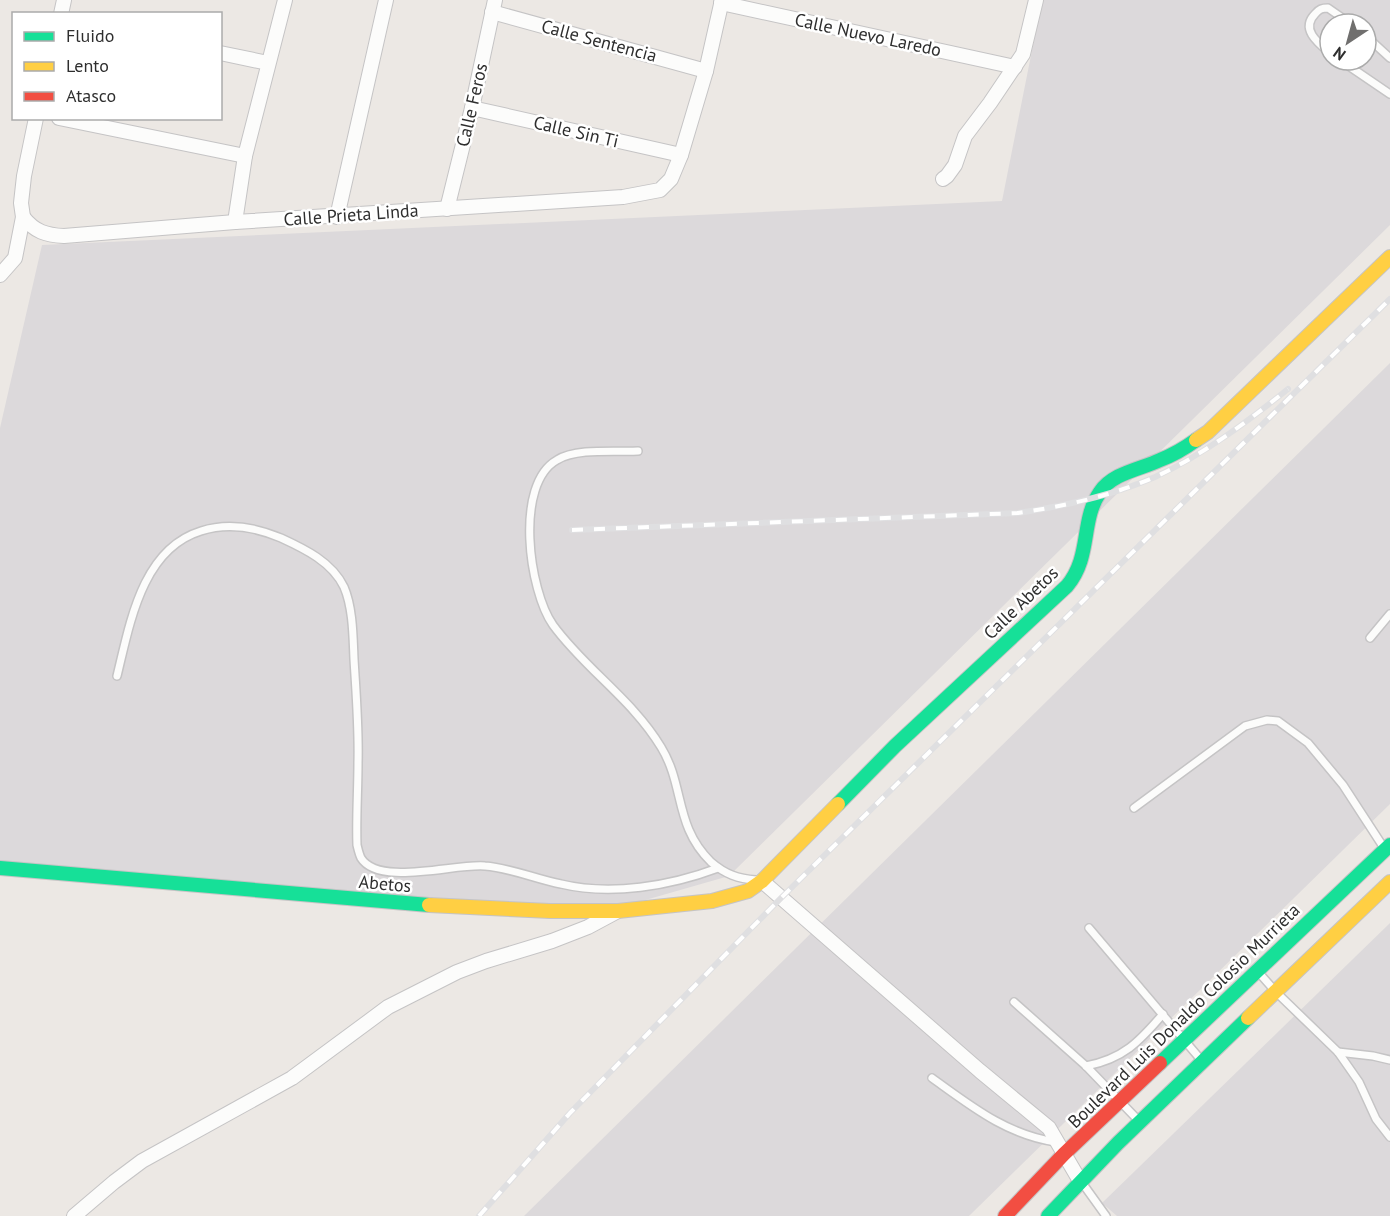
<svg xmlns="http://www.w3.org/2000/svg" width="1390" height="1216" font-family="'PT Sans',sans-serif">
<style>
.industrial{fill:#dcd9db;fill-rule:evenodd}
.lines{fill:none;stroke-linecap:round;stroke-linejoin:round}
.lane-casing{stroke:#c5c4c5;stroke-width:10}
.street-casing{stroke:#c5c4c5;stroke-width:16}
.fast-casing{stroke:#c5c4c5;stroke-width:16}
.slow-casing{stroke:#c5c4c5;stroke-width:16}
.jam-casing{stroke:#c5c4c5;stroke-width:16}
.lane{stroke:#fcfcfb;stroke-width:7}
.street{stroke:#fcfcfb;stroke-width:14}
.fast{stroke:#16e098;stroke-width:14}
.slow{stroke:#ffcf43;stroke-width:14}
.jam{stroke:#f24e42;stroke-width:14}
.rail-casing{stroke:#dfdfe1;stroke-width:6}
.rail{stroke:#fff;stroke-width:4;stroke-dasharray:11;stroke-linecap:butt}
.labels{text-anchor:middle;stroke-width:5;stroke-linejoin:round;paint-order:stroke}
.street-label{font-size:18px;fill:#2e2e2e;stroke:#fff}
</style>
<rect width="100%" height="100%" fill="#ece8e4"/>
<g class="industrial">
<path d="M1042,0h348v225l-661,651 -122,35 -607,-46v-437l42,-183 960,-44zM1330,24h36v36h-36z"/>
<polygon points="1390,363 1390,804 969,1216 524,1216"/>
<polygon points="1390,923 1390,1216 1117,1216 1102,1203"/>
</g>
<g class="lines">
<defs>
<g id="lane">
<polyline points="1366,36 1390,58"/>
<path d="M1330,53c-12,-10 -30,-24 -15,-39 4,-5 7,-6 13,-6l23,16"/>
<polyline points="1340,60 1390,94"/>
<path d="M638,451c-23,1 -62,-3 -81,9 -43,24 -28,131 -4,165 32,44 79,74 108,122 24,39 13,79 50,115 14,12 27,17 45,18"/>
<polyline points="1370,638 1390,614"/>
<path d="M117,676c13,-53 25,-127 84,-145 28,-9 54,-4 80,7 24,11 51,24 63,49 9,21 9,49 10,72 2,34 5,69 4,104 0,27 -2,55 -1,82 1,4 2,9 4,13 18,29 95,5 124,8 26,2 50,13 76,18 50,12 109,2 157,-16"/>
<polyline points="1134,808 1245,726 1267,720 1278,721 1308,743 1343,785 1384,848"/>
<polyline points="1089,928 1202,1061"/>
<polyline points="1260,974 1276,992 1338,1052 1359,1082 1376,1119 1390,1137"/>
<polyline points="1014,1002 1086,1066 1138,1120"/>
<polyline points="1338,1052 1373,1056 1390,1060"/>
<path d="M1086,1066c37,-7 53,-24 77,-52"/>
<path d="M932,1078c39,28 75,57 124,64"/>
<polyline points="1083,1184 1106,1216"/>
</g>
<g id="street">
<polyline points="721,3 1015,67"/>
<polyline points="492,12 706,71"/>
<polyline points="61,14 64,0"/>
<polyline points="220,53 268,63"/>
<polyline points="472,108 681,155"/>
<polyline points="59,118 245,156"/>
<polyline points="943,179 947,176 955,165 965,136 990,103 1023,54 1036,0"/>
<polyline points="447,209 472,108 495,0"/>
<path d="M23,217c12,15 23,18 41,19l171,-14 388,-25 37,-7 11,-11 10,-24 25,-84 16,-71"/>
<polyline points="337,217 386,0"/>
<polyline points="235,222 245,156 285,0"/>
<polyline points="0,275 15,258 23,217 21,203 24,176 36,118"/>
<polyline points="762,881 980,1071 1049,1128 1080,1181"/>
<polyline points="74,1216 114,1182 142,1161 292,1078 388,1007 457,972 486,961 552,941 588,927 616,912"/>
</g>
<g id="fast">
<path d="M838,804l57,-58 172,-160c25,-30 13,-65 33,-94 12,-19 41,-23 60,-32 13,-5 25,-12 36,-20"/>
<polyline points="0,868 429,905"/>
<polyline points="1160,1063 1390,845"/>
<polyline points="1048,1216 1118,1143 1248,1018"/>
</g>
<g id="slow">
<polyline points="1196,440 1208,432 1390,257"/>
<polyline points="429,905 550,911 618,911 712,901 748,891 762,881 838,804"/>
<polyline points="1248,1018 1390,882"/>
</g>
<polyline id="jam" points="1005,1216 1064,1154 1160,1063"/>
</defs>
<use href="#lane" class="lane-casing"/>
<use href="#street" class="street-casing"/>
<use href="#fast" class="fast-casing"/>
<use href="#slow" class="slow-casing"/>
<use href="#jam" class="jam-casing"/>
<use href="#lane" class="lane"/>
<use href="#street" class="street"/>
<use href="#fast" class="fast"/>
<use href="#slow" class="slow"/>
<use href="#jam" class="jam"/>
<defs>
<g id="rail">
<path d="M572,530l446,-17c47,-7 93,-17 137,-36 48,-22 92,-55 133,-88"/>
<polyline points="479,1216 570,1113 781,898 1390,299"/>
</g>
</defs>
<use href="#rail" class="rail-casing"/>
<use href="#rail" class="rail"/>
</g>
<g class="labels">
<g class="street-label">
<text transform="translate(868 35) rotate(12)" y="6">Calle Nuevo Laredo</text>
<text transform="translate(599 41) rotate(15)" y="6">Calle Sentencia</text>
<text transform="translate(472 105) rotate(-77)" y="6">Calle Feros</text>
<text transform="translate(576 132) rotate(13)" y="6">Calle Sin Ti</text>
<text transform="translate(351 215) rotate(-4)" y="6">Calle Prieta Linda</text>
<text transform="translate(1021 603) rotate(-44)" y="6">Calle Abetos</text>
<text transform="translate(385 884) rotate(5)" y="6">Abetos</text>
<text transform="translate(1184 1016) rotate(-44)" y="6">Boulevard Luis Donaldo Colosio Murrieta</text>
</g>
</g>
<rect x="12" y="12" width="210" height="108" fill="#ffffff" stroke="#ababab" stroke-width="1.5"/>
<rect x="24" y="32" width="30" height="9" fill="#16e098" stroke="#ababab" stroke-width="1.5"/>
<text x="66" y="42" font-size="18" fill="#2e2e2e">Fluido</text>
<rect x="24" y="62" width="30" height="9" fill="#ffcf43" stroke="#ababab" stroke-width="1.5"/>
<text x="66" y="72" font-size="18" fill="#2e2e2e">Lento</text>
<rect x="24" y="92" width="30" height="9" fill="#f24e42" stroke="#ababab" stroke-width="1.5"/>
<text x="66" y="102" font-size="18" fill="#2e2e2e">Atasco</text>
<g transform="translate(1348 42) rotate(216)"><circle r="28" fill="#ffffff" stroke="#ababab" stroke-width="1.5"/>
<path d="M0-4.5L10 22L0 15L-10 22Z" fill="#706f6e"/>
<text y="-9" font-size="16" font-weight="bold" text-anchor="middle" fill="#2e2e2e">N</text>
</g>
</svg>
